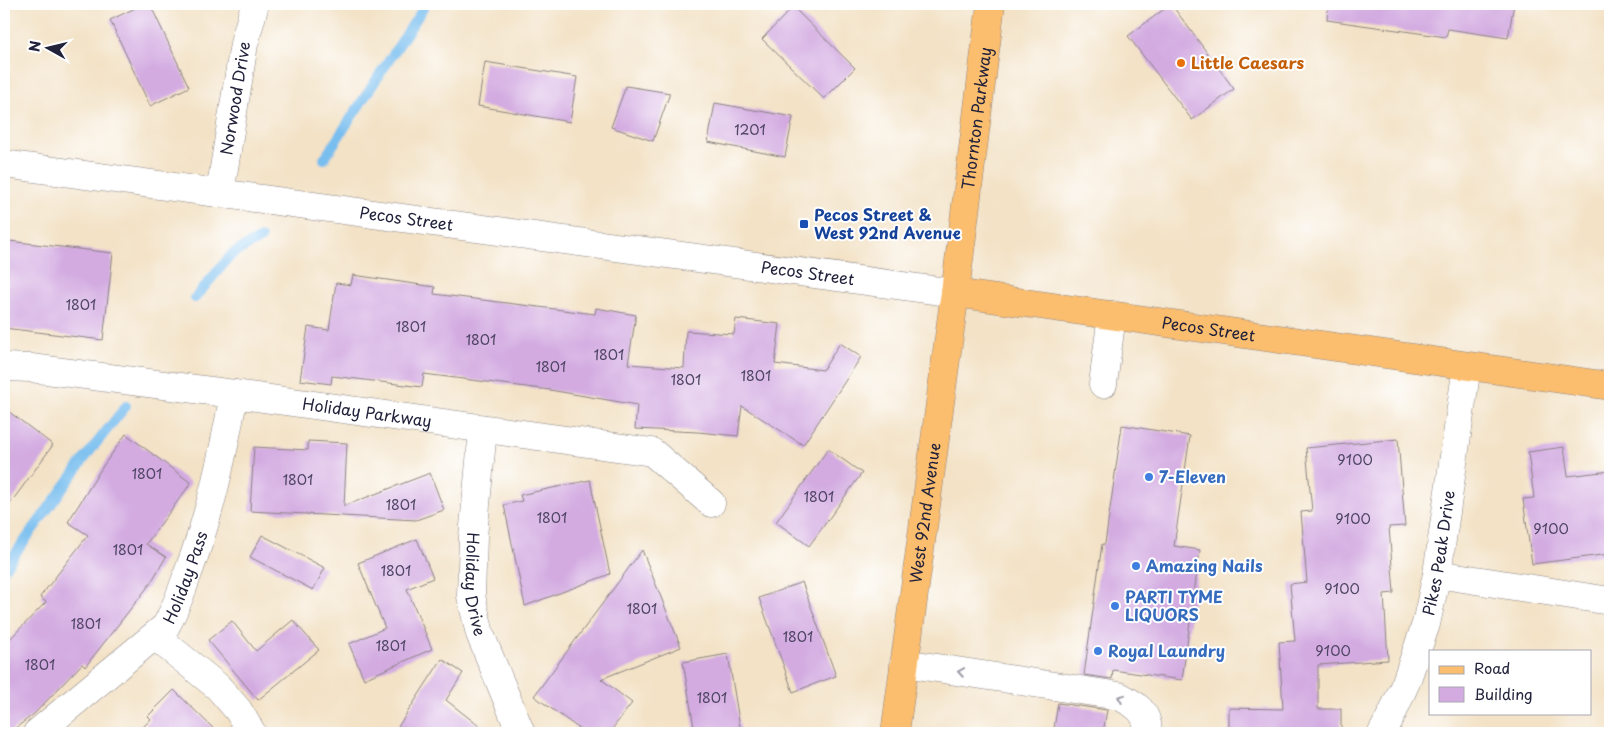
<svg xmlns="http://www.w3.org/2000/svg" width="1614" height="737" font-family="'Playpen Sans',sans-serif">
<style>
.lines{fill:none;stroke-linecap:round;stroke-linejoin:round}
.stream{stroke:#78beef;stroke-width:10}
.building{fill:#d3abe1}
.minor-casing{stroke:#8a8280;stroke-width:29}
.major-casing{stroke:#8a8280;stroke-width:29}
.minor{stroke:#fff;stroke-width:28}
.major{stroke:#fbbd6e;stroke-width:28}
.oneway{stroke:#9c9ca7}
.food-dot{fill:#e8710a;stroke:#fff;stroke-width:2}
.transit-dot{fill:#1a4fb4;stroke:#fff;stroke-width:2}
.shop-dot{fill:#3f7fe0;stroke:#fff;stroke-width:2}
.labels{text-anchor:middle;stroke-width:4;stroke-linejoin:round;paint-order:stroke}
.number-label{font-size:14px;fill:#4e4464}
.food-label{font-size:16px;font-weight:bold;fill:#c56008;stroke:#fff;text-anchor:start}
.street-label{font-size:16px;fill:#22223b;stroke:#fff}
.transit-label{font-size:16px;font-weight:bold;fill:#164399;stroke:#fff;text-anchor:start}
.shop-label{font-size:16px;font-weight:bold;fill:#366cbe;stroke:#fff;text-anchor:start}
</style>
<rect width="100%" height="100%" fill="#fff"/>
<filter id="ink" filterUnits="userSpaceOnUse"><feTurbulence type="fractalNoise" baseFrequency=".02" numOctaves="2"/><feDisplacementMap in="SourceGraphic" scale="10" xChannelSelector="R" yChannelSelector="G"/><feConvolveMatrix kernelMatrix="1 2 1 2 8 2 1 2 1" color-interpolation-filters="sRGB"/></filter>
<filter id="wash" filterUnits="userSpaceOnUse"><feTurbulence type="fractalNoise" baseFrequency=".0096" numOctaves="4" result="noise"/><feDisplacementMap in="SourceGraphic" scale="20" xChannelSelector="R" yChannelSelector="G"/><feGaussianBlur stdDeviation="1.12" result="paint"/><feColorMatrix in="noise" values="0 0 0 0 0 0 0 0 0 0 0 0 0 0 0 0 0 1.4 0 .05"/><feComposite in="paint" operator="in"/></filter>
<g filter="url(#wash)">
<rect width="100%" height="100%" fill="#f3e2c6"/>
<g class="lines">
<g class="stream">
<polyline points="324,159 426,4"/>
<polyline points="195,298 232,254 261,238"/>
<polyline points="4,569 91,450 126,406"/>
</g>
</g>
<g id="blocks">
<g class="building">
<polygon points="144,4 150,4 189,87 150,106 110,20"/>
<polygon points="1171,4 1234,89 1192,120 1128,36"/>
<polygon points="1328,4 1514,4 1508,38 1448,29 1446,37 1327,20"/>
<polygon points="793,7 855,68 824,99 762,39"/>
<polygon points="485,62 577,77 570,122 478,106"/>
<polygon points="626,86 670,93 653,141 611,127"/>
<polygon points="715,103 793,117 785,157 708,142"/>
<polygon points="9,241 113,253 103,340 4,328 4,291"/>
<polygon points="353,275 435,287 434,294 595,314 596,308 636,315 628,364 684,368 686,331 734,334 736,319 780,324 775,364 823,370 840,343 861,357 803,445 742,406 738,436 698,432 635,429 637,405 550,390 424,374 422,387 332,376 331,384 300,380 308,327 329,330 336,283 351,285"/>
<polygon points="4,408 53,445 4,512"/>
<polygon points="1122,425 1190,436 1174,546 1200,550 1182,680 1113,670 1112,679 1084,675 1102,544 1105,544"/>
<polygon points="126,434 191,483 146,544 166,557 150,584 85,667 82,664 34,714 9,733 4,733 4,645 46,602 40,597 88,535 68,522 103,466"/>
<polygon points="1398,439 1405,526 1389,527 1394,593 1384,594 1388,660 1318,665 1318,709 1341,709 1341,733 1229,733 1229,708 1283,709 1279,642 1295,641 1290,584 1307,582 1301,512 1312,511 1306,448"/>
<polygon points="308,441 347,443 344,506 430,473 444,510 416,520 250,511 254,447 308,450"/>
<polygon points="1564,447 1568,476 1610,471 1610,554 1532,564 1523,499 1534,498 1528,452"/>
<polygon points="828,449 862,473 809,546 776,522"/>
<polygon points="590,480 610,574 525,606 504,505 522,501 520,495"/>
<polygon points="262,535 325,568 313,590 250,557"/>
<polygon points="417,539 433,578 407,589 432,649 364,679 349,644 385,628 358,563"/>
<polygon points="642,550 681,647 601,679 632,703 609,733 585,733 534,696"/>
<polygon points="802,582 836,676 793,692 759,598"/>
<polygon points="293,620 319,650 258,700 208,640 232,621 256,651"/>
<polygon points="728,654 741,733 695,733 683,662"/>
<polygon points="442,659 463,673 446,700 488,733 394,733"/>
<polygon points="174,690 218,733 137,733 151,719 148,716"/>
<polygon points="1058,703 1107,710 1103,733 1089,733 1054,728"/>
</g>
</g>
</g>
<g filter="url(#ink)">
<use href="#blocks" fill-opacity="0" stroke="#8a8280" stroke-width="1"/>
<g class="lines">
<defs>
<g id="minor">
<path id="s1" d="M4,164l951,129"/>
<path id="s2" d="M220,193l24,-149 11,-40"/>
<path id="s3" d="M4,367l27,1 203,26 418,58 59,51"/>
<polyline points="1103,384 1112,315"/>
<path id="s4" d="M483,429l-10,108 -2,59 9,38 41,99"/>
<polyline points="1437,574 1610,601"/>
<polyline points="155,636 218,687 238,710 252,733"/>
<path d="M904,663l215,33c17,9 29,15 29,37"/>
<path id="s5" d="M37,733l129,-107c9,-17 16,-35 22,-53 22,-58 35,-118 46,-179"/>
<path id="s6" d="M1382,733l10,-19 14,-32 20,-58 11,-50 30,-208"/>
</g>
<g id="major">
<path id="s7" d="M955,293l655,93"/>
<path id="s8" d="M895,733l60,-440 36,-289"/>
</g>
</defs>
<use href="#minor" class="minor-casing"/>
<use href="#major" class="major-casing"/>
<use href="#minor" class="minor"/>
<use href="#major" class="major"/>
</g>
<defs><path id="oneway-chevron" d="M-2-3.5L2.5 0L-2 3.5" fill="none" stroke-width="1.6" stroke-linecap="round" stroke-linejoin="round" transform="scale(1.25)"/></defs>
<g class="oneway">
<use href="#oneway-chevron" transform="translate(961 672) rotate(-171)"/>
<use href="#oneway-chevron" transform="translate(1121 698) rotate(-158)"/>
</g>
</g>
<circle class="food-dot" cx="1181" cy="63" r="5"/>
<rect class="transit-dot" x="799" y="219" width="10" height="10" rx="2.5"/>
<g class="shop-dot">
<circle cx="1149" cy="477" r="5"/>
<circle cx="1136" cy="566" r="5"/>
<circle cx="1115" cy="606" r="5"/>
<circle cx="1098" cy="651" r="5"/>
</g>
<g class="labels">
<g class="number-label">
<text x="750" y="135">1201</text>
<text x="81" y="310">1801</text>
<text x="411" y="332">1801</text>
<text x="481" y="345">1801</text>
<text x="609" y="360">1801</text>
<text x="551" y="372">1801</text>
<text x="756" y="381">1801</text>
<text x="686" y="385">1801</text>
<text x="1355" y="465">9100</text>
<text x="147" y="479">1801</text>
<text x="298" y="485">1801</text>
<text x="819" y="502">1801</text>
<text x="401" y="510">1801</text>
<text x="552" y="523">1801</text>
<text x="1353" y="524">9100</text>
<text x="1551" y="534">9100</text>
<text x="128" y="555">1801</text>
<text x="396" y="576">1801</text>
<text x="1342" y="594">9100</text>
<text x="642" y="614">1801</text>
<text x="86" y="629">1801</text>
<text x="798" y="642">1801</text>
<text x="391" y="651">1801</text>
<text x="1333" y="656">9100</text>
<text x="40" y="670">1801</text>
<text x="712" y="703">1801</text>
</g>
<g class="food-label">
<text x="1191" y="69">Little Caesars</text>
</g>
<g class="street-label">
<text dy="6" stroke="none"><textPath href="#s2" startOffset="96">Norwood Drive</textPath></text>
<text dy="6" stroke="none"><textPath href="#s8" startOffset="620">Thornton Parkway</textPath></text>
<text dy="6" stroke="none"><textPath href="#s1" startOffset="406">Pecos Street</textPath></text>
<text dy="6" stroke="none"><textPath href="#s1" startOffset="811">Pecos Street</textPath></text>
<text dy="6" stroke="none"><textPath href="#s7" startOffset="256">Pecos Street</textPath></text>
<text dy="6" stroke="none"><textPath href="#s3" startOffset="366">Holiday Parkway</textPath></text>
<text dy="6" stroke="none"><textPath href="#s8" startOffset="222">West 92nd Avenue</textPath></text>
<text dy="6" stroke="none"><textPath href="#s6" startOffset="190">Pikes Peak Drive</textPath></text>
<text dy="6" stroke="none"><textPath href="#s5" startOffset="220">Holiday Pass</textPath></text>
<text dy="6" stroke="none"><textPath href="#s4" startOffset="156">Holiday Drive</textPath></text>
</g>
<g class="transit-label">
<text x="814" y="221">Pecos Street &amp;<tspan x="814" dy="18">West 92nd Avenue</tspan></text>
</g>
<g class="shop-label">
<text x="1159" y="483">7-Eleven</text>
<text x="1146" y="572">Amazing Nails</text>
<text x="1125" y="603">PARTI TYME<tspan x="1125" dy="18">LIQUORS</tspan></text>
<text x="1108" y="657">Royal Laundry</text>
</g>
</g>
<rect width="1614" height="737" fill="none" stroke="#fff" stroke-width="20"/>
<rect x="1429" y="650" width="162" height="65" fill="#ffffff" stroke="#a7a7b1"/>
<rect x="1439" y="666" width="25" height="8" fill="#fbbd6e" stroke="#a7a7b1"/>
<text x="1474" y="674" font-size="15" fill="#22223b">Road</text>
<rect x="1439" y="687" width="25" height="15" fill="#d3abe1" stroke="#a7a7b1"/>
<text x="1474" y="700" font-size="15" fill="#22223b">Building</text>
<g transform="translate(48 48) rotate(278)" stroke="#ffffff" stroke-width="4" paint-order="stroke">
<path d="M0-4L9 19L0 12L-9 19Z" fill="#22223b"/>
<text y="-8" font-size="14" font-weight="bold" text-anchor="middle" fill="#22223b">N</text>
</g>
</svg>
